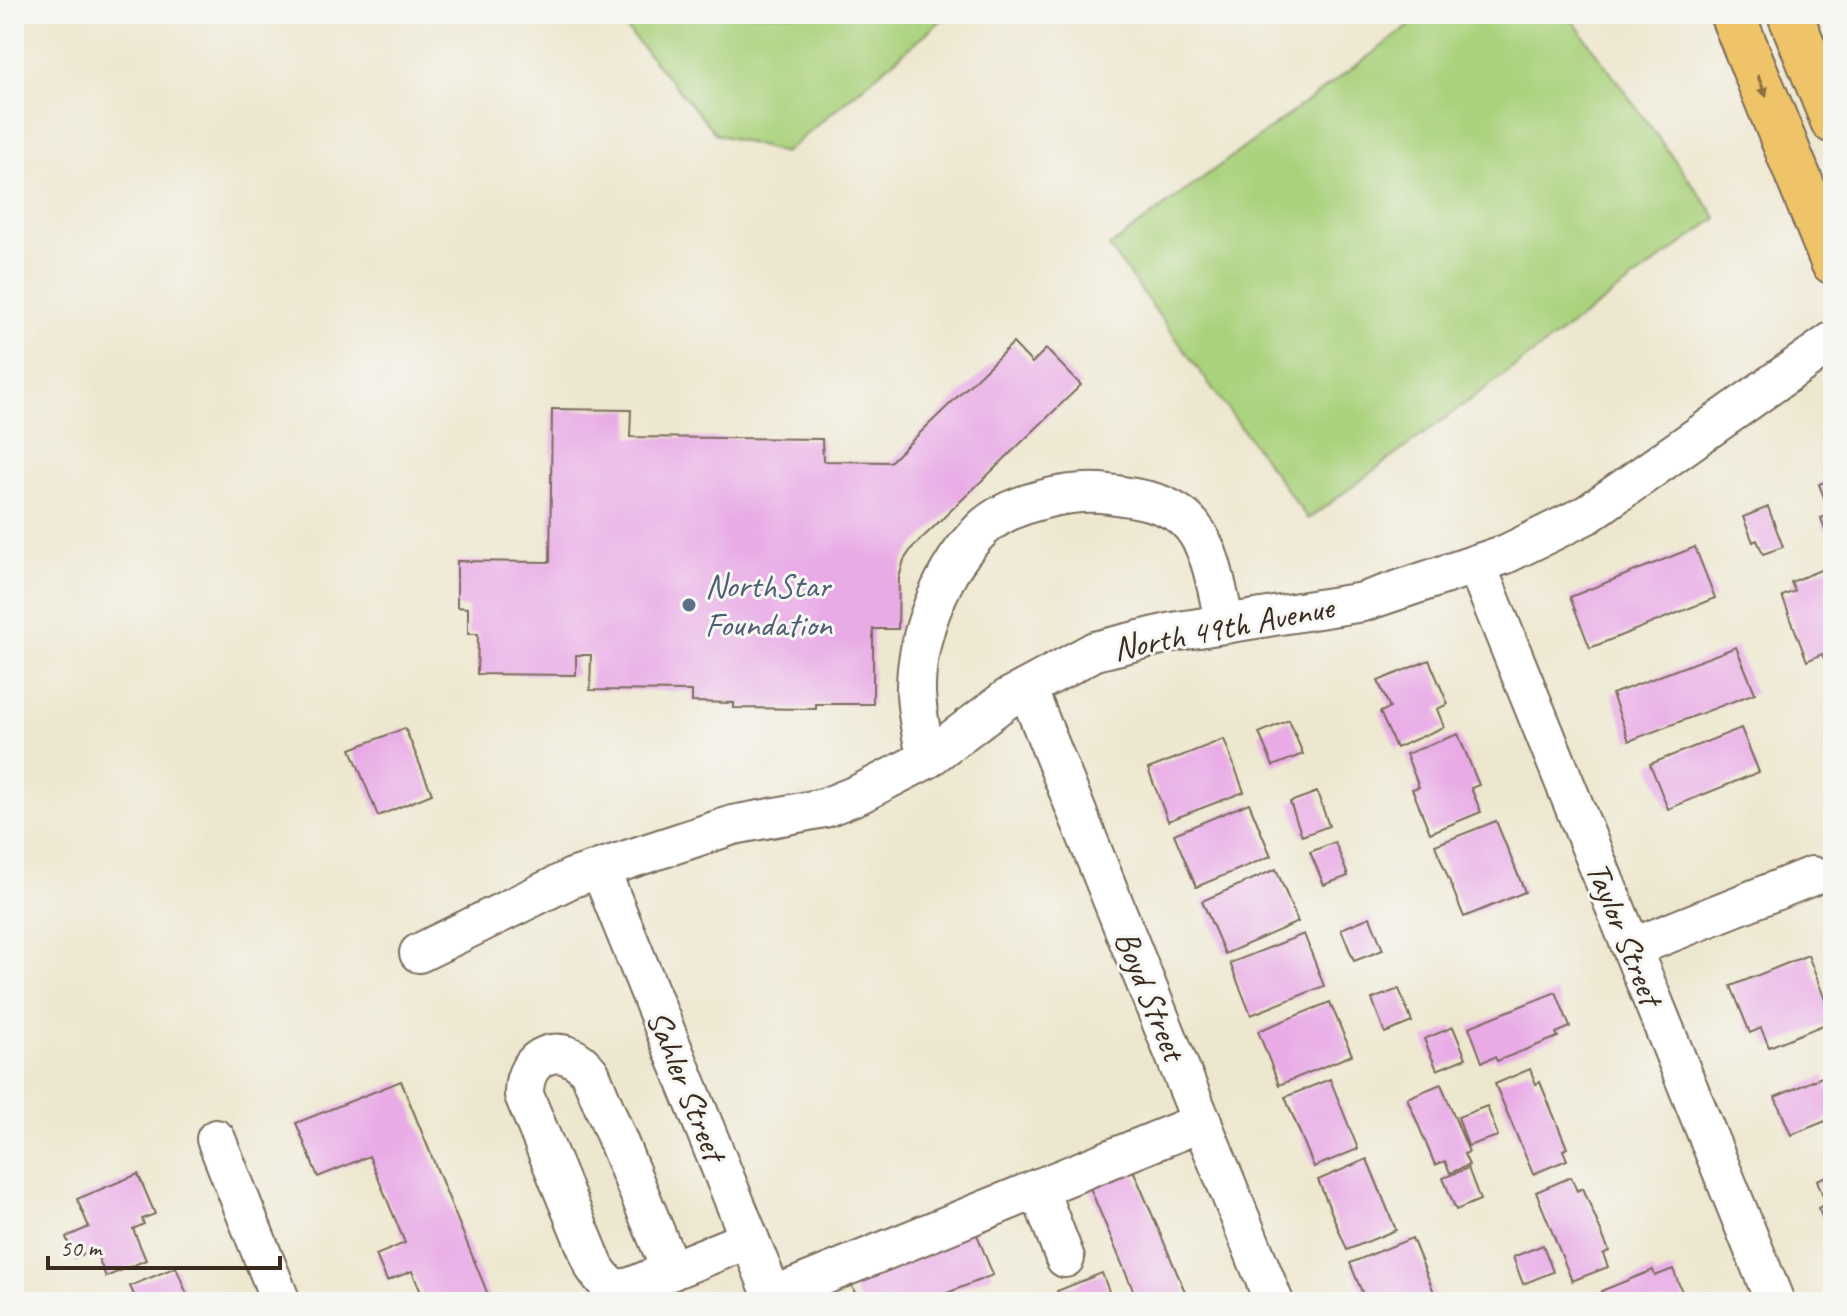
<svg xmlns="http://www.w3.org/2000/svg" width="1847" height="1316" font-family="Caveat,sans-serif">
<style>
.green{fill:#aad27d;stroke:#727e4e;stroke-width:2}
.building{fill:#e9abe6}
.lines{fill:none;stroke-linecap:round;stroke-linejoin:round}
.minor-casing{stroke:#7a6c5c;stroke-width:42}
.major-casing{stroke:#7a6c5c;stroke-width:48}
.minor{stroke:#fff;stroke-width:38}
.major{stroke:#efc469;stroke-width:44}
.oneway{fill:#8c6f40}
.service-dot{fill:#5c6f8a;stroke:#f6f6f2;stroke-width:3}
.labels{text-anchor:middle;stroke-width:6;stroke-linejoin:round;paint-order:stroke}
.service-label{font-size:34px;fill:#4e5e75;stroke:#f6f6f2;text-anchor:start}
.street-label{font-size:34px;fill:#3b2a1e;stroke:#f6f6f2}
</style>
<rect width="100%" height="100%" fill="#f6f6f2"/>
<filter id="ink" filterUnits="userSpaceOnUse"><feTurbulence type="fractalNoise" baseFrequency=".0125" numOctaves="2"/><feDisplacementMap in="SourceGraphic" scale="16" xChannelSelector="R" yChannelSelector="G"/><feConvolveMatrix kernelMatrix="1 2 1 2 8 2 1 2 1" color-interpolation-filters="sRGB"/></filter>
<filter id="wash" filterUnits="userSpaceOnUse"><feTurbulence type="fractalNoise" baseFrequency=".006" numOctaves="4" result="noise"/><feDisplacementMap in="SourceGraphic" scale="32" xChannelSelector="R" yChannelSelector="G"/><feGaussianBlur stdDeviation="1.8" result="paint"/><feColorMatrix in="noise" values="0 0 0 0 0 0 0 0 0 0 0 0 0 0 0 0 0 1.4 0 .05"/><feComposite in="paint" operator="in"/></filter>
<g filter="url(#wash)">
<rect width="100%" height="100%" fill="#eee7cf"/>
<g class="green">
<polygon points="614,14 949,14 784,153 716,134"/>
<polygon points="1426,14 1568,14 1717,218 1308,519 1109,247"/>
</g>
<g id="blocks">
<g class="building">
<polygon points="1013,343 1032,363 1046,349 1081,385 912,548 904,560 899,578 898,629 873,629 873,704 816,704 816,709 734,708 734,703 692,702 692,691 590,690 591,655 576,655 576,675 477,674 478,634 468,634 468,608 457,607 457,561 550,562 552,409 631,410 630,437 822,439 823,461 890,462"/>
<polygon points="1833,479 1833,527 1825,530 1821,518 1830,514 1819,484"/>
<polygon points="1768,507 1783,547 1763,554 1757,540 1753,542 1743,517"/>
<polygon points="1695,547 1715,598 1590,648 1570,597"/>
<polygon points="1833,565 1833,660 1826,663 1822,654 1807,661 1782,596 1795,591 1791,582"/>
<polygon points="1736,647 1755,693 1629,741 1612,694"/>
<polygon points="1429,660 1448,704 1437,709 1444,727 1396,748 1380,712 1390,708 1378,681"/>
<polygon points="1289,720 1303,754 1273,766 1259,733"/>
<polygon points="405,728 432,794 378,816 351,749"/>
<polygon points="1741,728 1759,772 1668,809 1650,764"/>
<polygon points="1458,734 1479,785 1471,788 1481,812 1430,833 1412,789 1419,787 1406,754"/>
<polygon points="1224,739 1244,792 1168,821 1148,769"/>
<polygon points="1317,792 1329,826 1302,836 1290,802"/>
<polygon points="1249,803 1271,856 1196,887 1174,834"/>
<polygon points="1496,821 1525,892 1464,917 1435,845"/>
<polygon points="1335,842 1348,876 1324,885 1310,852"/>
<polygon points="1276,869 1298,922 1225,954 1202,901"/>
<polygon points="1370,917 1383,950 1354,961 1341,929"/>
<polygon points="1304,934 1324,986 1251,1015 1230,963"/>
<polygon points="1808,955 1833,1021 1769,1047 1761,1028 1750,1033 1731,986"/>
<polygon points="1399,989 1412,1022 1385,1033 1372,999"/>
<polygon points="1556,992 1570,1027 1556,1033 1558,1037 1497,1061 1495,1057 1482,1062 1469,1027"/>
<polygon points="1330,1002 1352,1055 1279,1085 1258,1031"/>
<polygon points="1453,1027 1466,1058 1437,1070 1424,1039"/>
<polygon points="1530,1069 1536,1084 1540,1082 1567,1148 1563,1150 1567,1160 1533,1174 1495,1084"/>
<polygon points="1824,1076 1833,1098 1833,1118 1791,1135 1775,1097"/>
<polygon points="1330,1079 1358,1149 1314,1167 1285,1097"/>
<polygon points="401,1081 491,1302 425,1302 412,1271 387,1281 376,1255 405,1243 369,1156 318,1177 296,1123"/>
<polygon points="1441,1084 1469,1152 1464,1154 1469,1165 1450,1173 1445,1161 1435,1165 1407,1098"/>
<polygon points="1487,1106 1498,1136 1468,1146 1458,1117"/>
<polygon points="1128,1158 1186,1294 1166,1302 1138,1302 1085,1176"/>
<polygon points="1367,1159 1396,1230 1347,1250 1318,1180"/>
<polygon points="1468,1168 1480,1200 1456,1210 1443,1178"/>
<polygon points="1833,1173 1833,1225 1827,1227 1818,1208 1826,1204 1817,1180"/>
<polygon points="138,1174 155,1214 142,1219 144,1224 133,1229 146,1260 106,1277 95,1250 74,1258 66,1237 89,1227 77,1199"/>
<polygon points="1571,1177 1577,1191 1583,1188 1609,1251 1603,1254 1608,1267 1572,1281 1536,1192"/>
<polygon points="974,1227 993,1275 924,1302 859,1302 848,1277"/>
<polygon points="1412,1238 1438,1302 1366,1302 1350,1263"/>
<polygon points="1543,1245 1553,1272 1523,1284 1513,1257"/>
<polygon points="176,1267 190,1302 137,1302 130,1286"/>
<polygon points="1673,1269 1686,1302 1587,1302 1603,1295 1601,1291 1653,1270 1655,1276"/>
<polygon points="1102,1273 1113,1302 1061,1302 1057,1291"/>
</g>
</g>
</g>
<g filter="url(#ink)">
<use href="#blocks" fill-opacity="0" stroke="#7a6c5c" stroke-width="2"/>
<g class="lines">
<defs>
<g id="minor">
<polyline points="1476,564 1775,1302"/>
<polyline points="1027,688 1274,1302"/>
<path d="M927,759c-5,-21 -10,-43 -11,-66 -1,-57 26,-125 67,-165 28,-26 90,-39 126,-34 30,4 63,8 83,32 21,26 25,66 33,98"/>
<polyline points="600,869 775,1302"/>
<polyline points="1632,948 1812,876"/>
<polyline points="419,953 572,878 733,825 824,808 859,794 927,759 1008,698 1095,651 1173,632 1363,602 1506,554 1588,514 1833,341"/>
<polyline points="216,1139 281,1302"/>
<polyline points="1038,1188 1065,1258"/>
<path d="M671,1271l-81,-198c-26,-35 -67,-20 -66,22l71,173c10,15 19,25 38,18l116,-47"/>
<polyline points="773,1296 1202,1122"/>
</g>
<g id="major">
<polyline points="1732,14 1833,262"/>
<polyline points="1790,14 1833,121"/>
</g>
</defs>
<use href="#minor" class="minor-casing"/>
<use href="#major" class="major-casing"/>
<use href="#minor" class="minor"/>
<use href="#major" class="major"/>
</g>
<defs><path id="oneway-solid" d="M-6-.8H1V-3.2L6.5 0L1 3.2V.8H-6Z" transform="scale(2)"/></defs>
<use class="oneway" href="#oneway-solid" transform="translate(1762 86) rotate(68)"/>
</g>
<circle class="service-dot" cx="689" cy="605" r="8"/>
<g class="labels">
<g class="service-label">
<text x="705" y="597">NorthStar<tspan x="705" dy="39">Foundation</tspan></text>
</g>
<g class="street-label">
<text transform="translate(1223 627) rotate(-11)" y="12">North 49th Avenue</text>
<text transform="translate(1625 933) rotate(68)" y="12">Taylor Street</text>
<text transform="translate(1151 995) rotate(68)" y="12">Boyd Street</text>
<text transform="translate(687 1085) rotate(68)" y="12">Sahler Street</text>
</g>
</g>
<rect width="1847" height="1316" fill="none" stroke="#f6f6f2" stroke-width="48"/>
<path d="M48 1256v12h232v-12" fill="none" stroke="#3b2a1e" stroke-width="4"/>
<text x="60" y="1256" font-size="24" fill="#3b2a1e" stroke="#f6f6f2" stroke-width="6" paint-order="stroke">50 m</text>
</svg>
